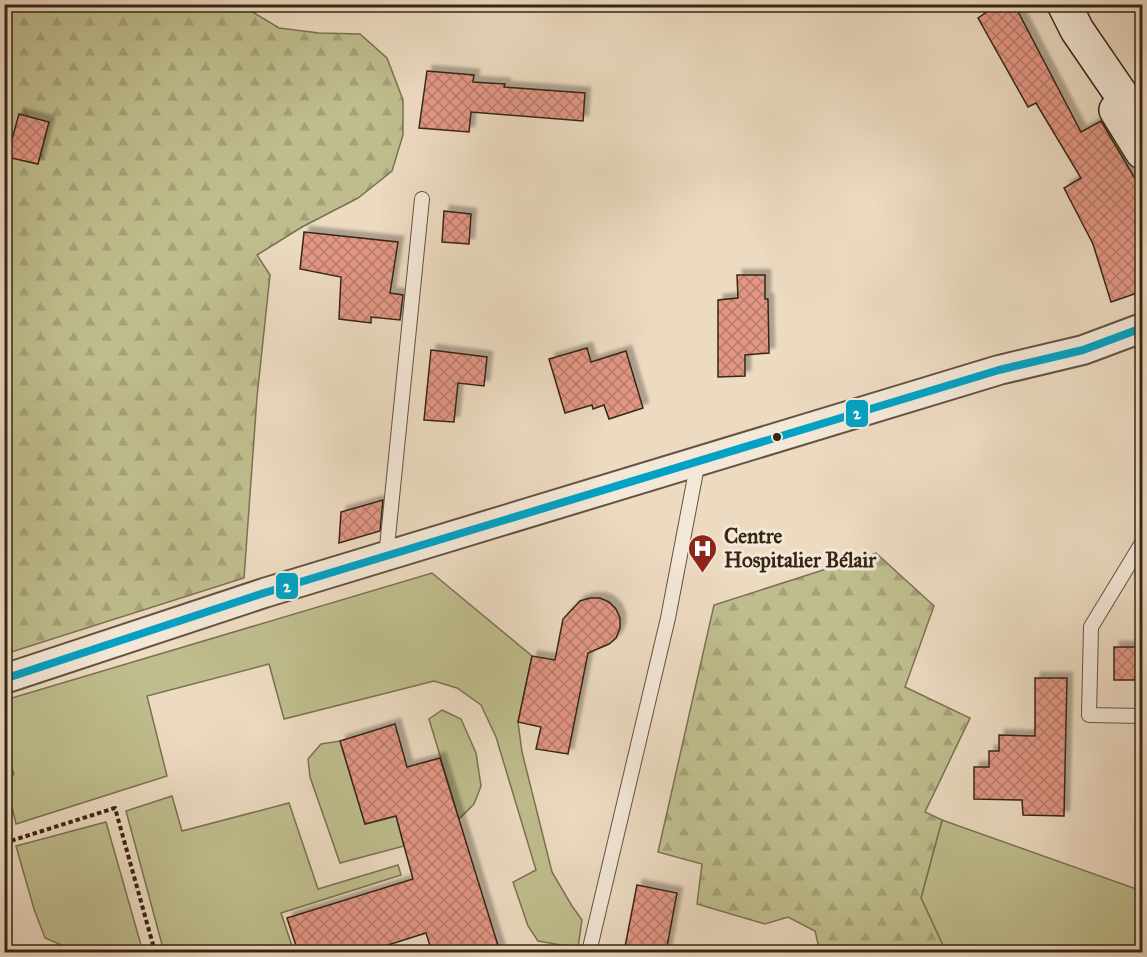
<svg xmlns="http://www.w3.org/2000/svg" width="1147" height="957" font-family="'IM FELL Great Primer',serif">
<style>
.grass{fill:#bfbd8d;stroke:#7a7251;stroke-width:1.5}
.forest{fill:url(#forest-firs);stroke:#7a7251;stroke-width:1.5}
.building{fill:url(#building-cross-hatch);stroke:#352615;stroke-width:1.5;filter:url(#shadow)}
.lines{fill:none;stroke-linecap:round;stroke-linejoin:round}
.lane-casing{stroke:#635340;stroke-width:16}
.street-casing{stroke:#635340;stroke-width:32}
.secondary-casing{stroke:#352615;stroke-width:36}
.path{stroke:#352615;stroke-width:4;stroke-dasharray:4.5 3;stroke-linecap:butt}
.lane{stroke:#f3e7d7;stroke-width:14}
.street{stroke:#f3e7d7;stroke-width:28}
.secondary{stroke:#f3e7d7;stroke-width:33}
.bus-1-casing{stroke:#f3e7d7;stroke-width:12}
.bus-1{stroke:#03a2c5;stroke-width:8}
.bus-dot{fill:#352615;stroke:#f3e7d7;stroke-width:2}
.labels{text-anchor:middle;stroke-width:6;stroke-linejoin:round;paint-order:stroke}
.poi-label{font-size:21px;font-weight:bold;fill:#352615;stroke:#f3e7d7;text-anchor:start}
.line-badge{stroke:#f3e7d7;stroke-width:2}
.badge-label{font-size:16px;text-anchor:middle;font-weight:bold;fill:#fff}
</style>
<defs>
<pattern id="forest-firs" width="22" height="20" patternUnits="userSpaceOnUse" patternTransform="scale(1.5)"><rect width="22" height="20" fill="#bfbd8d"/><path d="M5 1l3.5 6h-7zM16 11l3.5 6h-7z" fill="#a5a279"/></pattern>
<pattern id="building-cross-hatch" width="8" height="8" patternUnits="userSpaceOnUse" patternTransform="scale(1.5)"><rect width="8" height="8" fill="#e29684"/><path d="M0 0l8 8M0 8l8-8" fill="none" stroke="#b87a6b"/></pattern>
<filter id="shadow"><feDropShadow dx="5.5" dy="-5.5" stdDeviation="1.5" flood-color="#0004"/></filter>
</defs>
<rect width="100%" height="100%" fill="#ecdac1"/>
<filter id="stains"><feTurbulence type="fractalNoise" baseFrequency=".00333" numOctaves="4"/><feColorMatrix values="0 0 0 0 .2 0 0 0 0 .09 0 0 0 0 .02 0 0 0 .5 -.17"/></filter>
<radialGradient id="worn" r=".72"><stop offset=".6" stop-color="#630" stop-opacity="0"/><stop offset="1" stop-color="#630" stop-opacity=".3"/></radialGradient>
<g class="grass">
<polygon points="432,573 532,656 518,722 522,752 552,872 572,906 582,920 578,948 538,941 528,926 513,882 536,870 496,737 481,705 457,688 434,681 284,719 269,664 147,696 167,776 16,824 6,782 14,774 5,750 5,700"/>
<polygon points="442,710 461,719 476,753 481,786 474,804 459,819 429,719"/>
<polygon points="340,741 365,824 396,816 404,846 340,863 310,777 308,759 321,744"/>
<polygon points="172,796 182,831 289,803 318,889 398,865 401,875 281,913 294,952 164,952 126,811"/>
<polygon points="942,820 1142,891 1142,952 946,952 921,898"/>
<polygon points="106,822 143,952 78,952 45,938 34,909 16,846"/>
</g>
<g class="forest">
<polygon points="5,5 250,5 251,11 279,28 319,33 360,34 387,58 403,100 403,135 392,171 358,198 302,227 257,255 270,275 257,397 244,578 5,654"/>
<polygon points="876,553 934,606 905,687 970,718 925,812 942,820 921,898 946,952 820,952 815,931 788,917 765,924 697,904 702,864 658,852 714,605"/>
</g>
<g class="building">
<polygon points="999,4 1014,4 1081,132 1101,121 1143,192 1143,291 1111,302 1093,244 1064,188 1081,178 1036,103 1028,107 978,18"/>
<polygon points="427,71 474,75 473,82 505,84 504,87 585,93 583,121 471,112 469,132 419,128"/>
<polygon points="19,114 49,122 38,164 7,157"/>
<polygon points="444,211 471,214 469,244 442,242"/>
<polygon points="304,232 398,242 390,293 403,295 400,320 371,317 371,323 339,319 341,277 300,269"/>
<polygon points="737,275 765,275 765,299 768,299 769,353 745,355 745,376 718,377 718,300 738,298"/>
<polygon points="587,348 591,362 626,351 643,408 609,419 604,405 593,409 592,405 565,413 549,359"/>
<polygon points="431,350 487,357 484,386 458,383 454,422 424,420"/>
<polygon points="383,500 380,531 339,543 341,512"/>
<polygon points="590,598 600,598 609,602 616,609 620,618 620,628 616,638 609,644 588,653 568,754 536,749 541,727 518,722 532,656 555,660 563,619 580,601"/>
<rect x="1114" y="647" width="29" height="33"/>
<polygon points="1035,678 1067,678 1064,816 1023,815 1022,800 974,799 974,767 989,767 989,751 999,751 999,735 1035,736"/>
<polygon points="395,724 407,767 440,758 500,952 432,952 426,933 366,952 298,952 287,918 413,879 396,816 365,824 340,741"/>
<polygon points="637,885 677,893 666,952 624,952"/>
</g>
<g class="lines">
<defs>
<g id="lane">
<polyline points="1142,543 1091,627 1089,715 1142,716"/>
<polyline points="386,557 422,199"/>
<polyline points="589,952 668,618 698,461"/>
</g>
<polyline id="street" points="4,679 264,593 999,370 1083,350 1142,328"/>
<g id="secondary">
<polyline points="1064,4 1077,30 1142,125"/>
<polyline points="1116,110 1142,152"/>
</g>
</defs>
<use href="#lane" class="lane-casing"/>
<use href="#street" class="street-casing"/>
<use href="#secondary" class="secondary-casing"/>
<polyline class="path" points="4,843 115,808 155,952"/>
<use href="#lane" class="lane"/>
<use href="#street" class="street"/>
<use href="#secondary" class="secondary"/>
<defs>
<polyline id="bus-1" points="4,679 264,593 999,370 1083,350 1142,328"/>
</defs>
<use href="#bus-1" class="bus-1-casing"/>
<use href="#bus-1" class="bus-1"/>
</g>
<defs>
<symbol id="hospital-pin" viewBox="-11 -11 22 30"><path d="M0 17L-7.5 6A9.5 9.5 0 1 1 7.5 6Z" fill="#8f2418" stroke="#f3e7d7"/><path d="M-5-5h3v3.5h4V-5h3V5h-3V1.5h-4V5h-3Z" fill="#fff"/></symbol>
</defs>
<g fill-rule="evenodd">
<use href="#hospital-pin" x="686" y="532" width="33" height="45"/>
</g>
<circle class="bus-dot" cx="777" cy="437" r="5"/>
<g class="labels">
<g class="poi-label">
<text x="724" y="543">Centre<tspan x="724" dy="24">Hospitalier Bélair</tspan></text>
</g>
</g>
<g class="line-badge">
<rect x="845" y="399" width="24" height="29" rx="6" fill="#03a2c5"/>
<rect x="275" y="572" width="24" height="28" rx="6" fill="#03a2c5"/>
</g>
<g class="badge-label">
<text x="857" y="419">2</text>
<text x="287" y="592">2</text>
</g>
<rect width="1147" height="957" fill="none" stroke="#ecdac1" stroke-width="24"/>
<rect x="6" y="6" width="1135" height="945" fill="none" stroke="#352615" stroke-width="3"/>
<rect x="12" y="12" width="1123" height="933" fill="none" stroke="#352615" stroke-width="1.5"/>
<rect width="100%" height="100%" filter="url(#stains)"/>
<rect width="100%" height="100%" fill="url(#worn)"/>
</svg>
